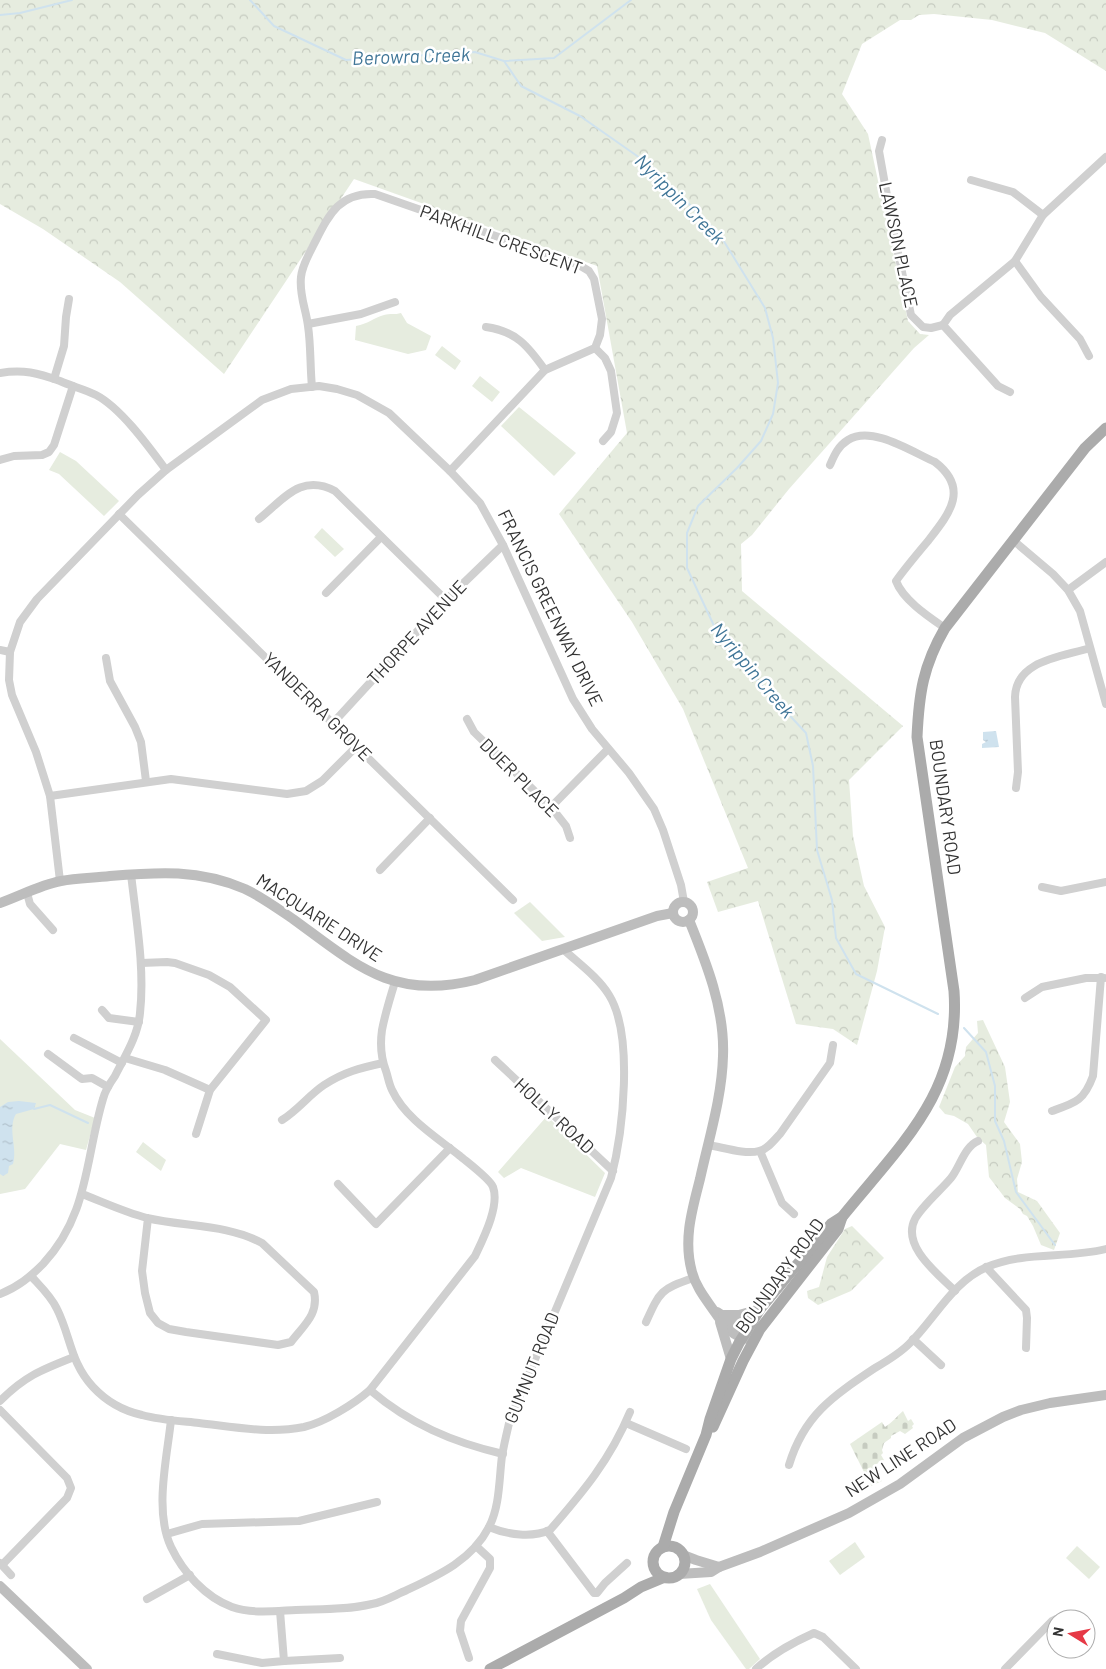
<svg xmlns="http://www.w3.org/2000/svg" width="1106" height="1669" font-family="Barlow,sans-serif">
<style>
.forest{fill:url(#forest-crowns)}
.cemetery{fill:url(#cemetery-stones)}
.park{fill:#e6ecdf}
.water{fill:url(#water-ripples)}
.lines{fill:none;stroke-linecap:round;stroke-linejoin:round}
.stream{stroke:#cfe2ee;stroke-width:2}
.street{stroke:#d0d0d0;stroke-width:8}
.secondary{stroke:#bdbdbd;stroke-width:10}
.primary{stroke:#ababab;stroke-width:11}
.labels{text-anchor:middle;stroke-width:5;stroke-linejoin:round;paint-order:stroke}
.street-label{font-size:18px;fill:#333;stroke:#fff}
.water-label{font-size:19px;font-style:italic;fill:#3f7597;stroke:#fff}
</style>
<defs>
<pattern id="forest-crowns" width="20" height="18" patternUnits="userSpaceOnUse" patternTransform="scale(1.25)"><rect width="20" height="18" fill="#e6ecdf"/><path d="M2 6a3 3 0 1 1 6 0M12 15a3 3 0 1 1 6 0" fill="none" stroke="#c6cbc0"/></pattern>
<pattern id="cemetery-stones" width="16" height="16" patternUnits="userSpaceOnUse" patternTransform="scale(1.25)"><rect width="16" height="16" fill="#e6ecdf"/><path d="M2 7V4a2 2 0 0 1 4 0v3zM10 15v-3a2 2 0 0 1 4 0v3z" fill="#c6cbc0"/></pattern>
<pattern id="water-ripples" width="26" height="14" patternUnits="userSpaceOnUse" patternTransform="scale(1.25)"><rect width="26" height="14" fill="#cfe2ee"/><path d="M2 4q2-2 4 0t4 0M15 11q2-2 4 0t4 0" fill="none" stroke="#b2c2cd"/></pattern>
</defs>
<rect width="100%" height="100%" fill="#fff"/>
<g class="forest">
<polygon points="0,0 1106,0 1106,71 1045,33 992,20 934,14 919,15 911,20 900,20 862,44 842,94 868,134 908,321 920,334 929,335 914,348 789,489 752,535 741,544 742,591 903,726 849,780 853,836 864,886 885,927 877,971 857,1045 833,1029 796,1024 758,901 718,912 707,882 748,868 683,709 632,622 559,514 627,433 597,266 354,179 224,374 120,282 43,229 0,204"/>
<polygon points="983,1020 1005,1067 1010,1102 1004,1122 1020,1144 1022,1162 1017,1179 1018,1192 1037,1201 1060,1233 1054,1250 1041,1245 1033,1226 1027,1216 1023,1214 1020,1209 1005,1198 989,1177 986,1145 977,1137 968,1124 954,1116 945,1114 939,1107 955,1067 965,1056 966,1047 978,1033 977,1021"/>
<polygon points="852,1226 884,1258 851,1291 818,1305 808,1298 807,1291 819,1287 827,1257 845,1229"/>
</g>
<path class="cemetery" d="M903,1411l5,10 3,-2 3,5 -2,2 1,2 -8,6 -5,-3 -9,5v2l-7,5 -2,7 1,3 -2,2 3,5 -11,6 9,15 -11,5 -21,-42 32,-22 3,5c8,-5 11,-10 18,-16z"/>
<g class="park">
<path d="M401,313l6,10 24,13 -5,14 -18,4 -53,-14 1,-14c12,-2 17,-8 28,-11 6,-2 11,0 17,-2z"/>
<polygon points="442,346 461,361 455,370 435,355"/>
<polygon points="480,376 500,392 492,402 472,386"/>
<polygon points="519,407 576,453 554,476 501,426"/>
<polygon points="60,452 76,461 119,501 104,516 59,474 49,470"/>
<polygon points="322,528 344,549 335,557 314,537"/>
<polygon points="530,902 565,937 542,941 514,913"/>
<polygon points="0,1039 75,1110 95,1118 86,1150 60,1144 25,1189 0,1194"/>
<polygon points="547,1116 605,1173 595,1197 521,1168 504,1178 498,1172"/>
<polygon points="143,1142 166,1160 161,1171 136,1152"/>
<polygon points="855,1542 865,1557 840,1575 829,1561"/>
<polygon points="1077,1546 1100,1567 1089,1579 1066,1558"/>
<polygon points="710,1584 760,1659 749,1669 746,1669 711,1620 697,1589"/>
</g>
<g class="water">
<polygon points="996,731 999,747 982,748 982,744 986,742 983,740 983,732"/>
<path d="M19,1101l17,2 -2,6 -18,5c-9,15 2,34 -3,50l-4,2 -1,7 -5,3 -3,-2v-67l8,-5z"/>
</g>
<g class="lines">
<g class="stream">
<polyline points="250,0 274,26 346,60 475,52 504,61 554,58 631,0"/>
<polyline points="0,15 20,13 72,0"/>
<polyline points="504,61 521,86 580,116 650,165 720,235 765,308 773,338 778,383 773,414 761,441 737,468 698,506 687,533 687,568 716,630 753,676 806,733 813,766 817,850 832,900 836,938 856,974 938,1014"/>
<polyline points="964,1028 986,1052 995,1086 995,1121 1004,1141 1016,1192 1055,1245"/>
<polyline points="34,1109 50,1105 88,1123"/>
</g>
<g class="street">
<polyline points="882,140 879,151 893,229 911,315 923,327 931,328 943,325"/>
<polyline points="971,180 1013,192 1043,215"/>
<polyline points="1015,261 1041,297 1080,339 1089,356"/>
<polyline points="308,324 361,314 395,302"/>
<polyline points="943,325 950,315 1015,261 1043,215 1106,157"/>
<polyline points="943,325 998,386 1010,392"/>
<path d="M486,327c30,4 42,19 59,43"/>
<polyline points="595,348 605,358 611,371 617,413 611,432 603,441"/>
<path d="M0,373c23,-4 38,0 60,8 11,5 24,8 36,14 25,13 53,52 70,75"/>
<polyline points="54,379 64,346 66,317 69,299"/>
<path d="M312,387c-2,-20 -1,-41 -4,-61 -2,-17 -9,-31 -7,-49 1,-11 7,-21 12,-31 15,-29 25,-54 62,-52l204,71 10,6 5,8 8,40 -2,16 -5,13 -50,22 -95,101"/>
<polyline points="0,460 14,456 42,455 49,452 54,445 73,386"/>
<path d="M830,465c4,-9 8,-19 18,-25 24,-15 64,12 87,22 35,27 14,52 -7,79 -11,13 -22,26 -32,40 7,19 33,36 49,47"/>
<polyline points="119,514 513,900"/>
<path d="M259,519c25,-20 42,-46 76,-28l111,109"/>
<polyline points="1014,541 1053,574 1068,590 1080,611 1106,704"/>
<polyline points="1068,590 1106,562"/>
<polyline points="326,593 381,537"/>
<polyline points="0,650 10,652"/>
<polyline points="106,658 110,681 135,727 141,742 146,781"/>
<polyline points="467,719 474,732 551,807 566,826 570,838"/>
<polyline points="333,723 446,600 503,545"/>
<path d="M1016,788l2,-16 -3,-75c1,-37 47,-40 75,-49"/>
<polyline points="50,796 171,779 287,794 306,791 322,781 357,746"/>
<polyline points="551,807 608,749"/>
<polyline points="380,870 430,818"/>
<polyline points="60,881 50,796 36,752 12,695 9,680 10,652 20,622 37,599 138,495 166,470 262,400 291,389 319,386 337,389 357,395 389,413 450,471 480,503 503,545 573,699 592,729 629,773 654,809 663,830 681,885 684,902"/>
<polyline points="1042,887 1061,891 1106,882"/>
<polyline points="27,893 30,904 53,930"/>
<polyline points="141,963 167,962 175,963 209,975 230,987 266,1020 210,1090 196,1134"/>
<polyline points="1025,998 1042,987 1086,978 1104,978"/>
<polyline points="102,1010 109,1018 139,1022"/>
<polyline points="74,1038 122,1063"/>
<polyline points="48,1054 82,1079 92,1078 108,1087"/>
<polyline points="125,1058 165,1070 210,1090"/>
<polyline points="495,1060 613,1171"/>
<path d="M1052,1111c23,-8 32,-10 41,-35l8,-99"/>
<path d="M282,1120c16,-10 27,-25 42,-35 20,-13 36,-17 59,-22"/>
<path d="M708,1145c14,2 37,10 51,6 8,-1 15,-11 21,-17l50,-71 3,-18"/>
<polyline points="760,1151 782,1203 794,1214"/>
<polyline points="338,1184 376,1224 450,1148"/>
<path d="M82,1194c21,8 42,18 65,24 38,9 80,6 115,25l52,49c5,22 -10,33 -23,50l-13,3 -92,-13 -17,-3 -11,-6 -8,-10 -5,-20 -3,-22 6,-53"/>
<polyline points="986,1267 1026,1310 1027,1318 1026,1348"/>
<path d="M31,1276c9,10 20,20 26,33 14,28 13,53 36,78 13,14 31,24 49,28 18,5 38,6 57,8 35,4 70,11 105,4 21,-5 50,-23 66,-37l105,-134c8,-17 25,-50 18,-69 -3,-8 -26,-25 -33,-31 -24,-19 -55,-38 -68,-66 -3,-6 -4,-13 -6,-19 -5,-13 -6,-27 -4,-41 3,-16 8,-32 13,-48"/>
<path d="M955,1291c-17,-17 -54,-45 -40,-72 7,-13 26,-29 36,-41 9,-11 13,-31 27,-37"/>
<path d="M0,1294c18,-7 30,-17 43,-30 46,-49 42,-105 60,-165 2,-8 7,-16 12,-23 10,-20 23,-40 25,-63 5,-45 -4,-94 -9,-139"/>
<path d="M646,1322c14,-31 15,-33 47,-44"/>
<polyline points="913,1339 941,1365"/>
<path d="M370,1390c40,34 82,52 133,64"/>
<path d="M0,1401c25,-25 41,-31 74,-44"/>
<polyline points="0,1410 67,1478 71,1488 67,1498 2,1565"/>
<path d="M171,1420c-4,38 -17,91 0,127 12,25 34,50 61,60 20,7 43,4 64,3 25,-1 51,0 76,-6 12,-2 23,-9 35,-14 32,-15 65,-30 82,-63 11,-21 10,-48 13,-71 2,-12 5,-24 8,-37l101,-241c12,-45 23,-143 -2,-183 -11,-18 -31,-32 -46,-46"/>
<polyline points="626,1423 686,1449"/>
<path d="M789,1465c15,-50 44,-69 86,-97 12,-7 24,-14 34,-24 25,-24 44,-63 78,-77 37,-16 80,-8 119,-18"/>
<path d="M489,1527c19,8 43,11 61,3 33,-38 60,-70 80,-118"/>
<polyline points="547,1531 594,1593 597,1593 605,1583 627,1563"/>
<polyline points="167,1534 202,1524 299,1521 377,1502"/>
<polyline points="0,1563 11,1575"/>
<polyline points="147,1599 190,1575"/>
<polyline points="1057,1619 1059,1618 1066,1619"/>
<polyline points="1086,1637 1090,1640"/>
<polyline points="217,1654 262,1663 284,1661 280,1611"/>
<polyline points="469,1658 460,1631 461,1621 490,1568 490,1559 476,1546"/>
<polyline points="284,1661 340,1658"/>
<path d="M756,1669c16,-15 38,-27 58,-36l9,4 33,32"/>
<polyline points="1005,1669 1052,1621 1056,1619"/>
</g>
<g class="secondary">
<circle cx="683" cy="912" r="10"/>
<path d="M0,903c20,-7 40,-18 61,-22 16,-3 33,-3 49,-5 48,-4 89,-7 135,13 17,8 32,19 48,30 62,45 99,82 182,61l182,-64 16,-3"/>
<path d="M689,920c17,42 36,89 34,136 -1,41 -14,82 -23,123 -8,31 -17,61 -8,93 4,15 13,26 22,39 9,12 17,26 34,28"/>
<polyline points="717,1312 746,1331 751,1337"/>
<polyline points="723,1315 739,1315 760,1309"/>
<polyline points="720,1322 731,1359"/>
<polyline points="683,1555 696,1560 719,1567"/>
<polyline points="679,1574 711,1572 719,1567 760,1552 849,1513 900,1484 963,1438 1003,1417 1021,1410 1050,1403 1106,1395"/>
<polyline points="0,1586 87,1669"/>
</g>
<g class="primary">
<polyline points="713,1427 743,1361 760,1329 838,1229 842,1217"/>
<circle cx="669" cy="1562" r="16"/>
<path d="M663,1547l11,-35 32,-77 4,-16 21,-60 8,-16 21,-34 71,-85 11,-7c59,-73 119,-125 112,-226l-37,-254c2,-44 6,-71 28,-109l140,-180 21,-20"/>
<polyline points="490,1669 624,1598 641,1587 665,1577"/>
</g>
</g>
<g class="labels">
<g class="street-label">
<text transform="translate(501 240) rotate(20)" y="6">PARKHILL CRESCENT</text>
<text transform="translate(898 245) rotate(78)" y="6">LAWSON PLACE</text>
<text transform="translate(550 608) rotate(64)" y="6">FRANCIS GREENWAY DRIVE</text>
<text transform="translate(417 633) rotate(-47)" y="6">THORPE AVENUE</text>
<text transform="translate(317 707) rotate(45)" y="6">YANDERRA GROVE</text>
<text transform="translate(519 778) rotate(45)" y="6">DUER PLACE</text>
<text transform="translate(945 807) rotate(82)" y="6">BOUNDARY ROAD</text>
<text transform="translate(319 918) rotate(33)" y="6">MACQUARIE DRIVE</text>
<text transform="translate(554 1116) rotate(43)" y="6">HOLLY ROAD</text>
<text transform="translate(780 1276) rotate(-54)" y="6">BOUNDARY ROAD</text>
<text transform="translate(532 1368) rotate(-68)" y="6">GUMNUT ROAD</text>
<text transform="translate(901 1458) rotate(-33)" y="6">NEW LINE ROAD</text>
</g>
<g class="water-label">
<text transform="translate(411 56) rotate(-2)" y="7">Berowra Creek</text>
<text transform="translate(680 199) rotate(45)" y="7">Nyrippin Creek</text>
<text transform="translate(753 670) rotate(50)" y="7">Nyrippin Creek</text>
</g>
</g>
<g transform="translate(1071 1634) rotate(280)"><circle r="24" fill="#ffffff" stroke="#adadad"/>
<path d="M0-4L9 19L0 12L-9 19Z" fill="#e63946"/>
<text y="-8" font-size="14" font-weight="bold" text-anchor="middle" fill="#333333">N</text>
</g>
</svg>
